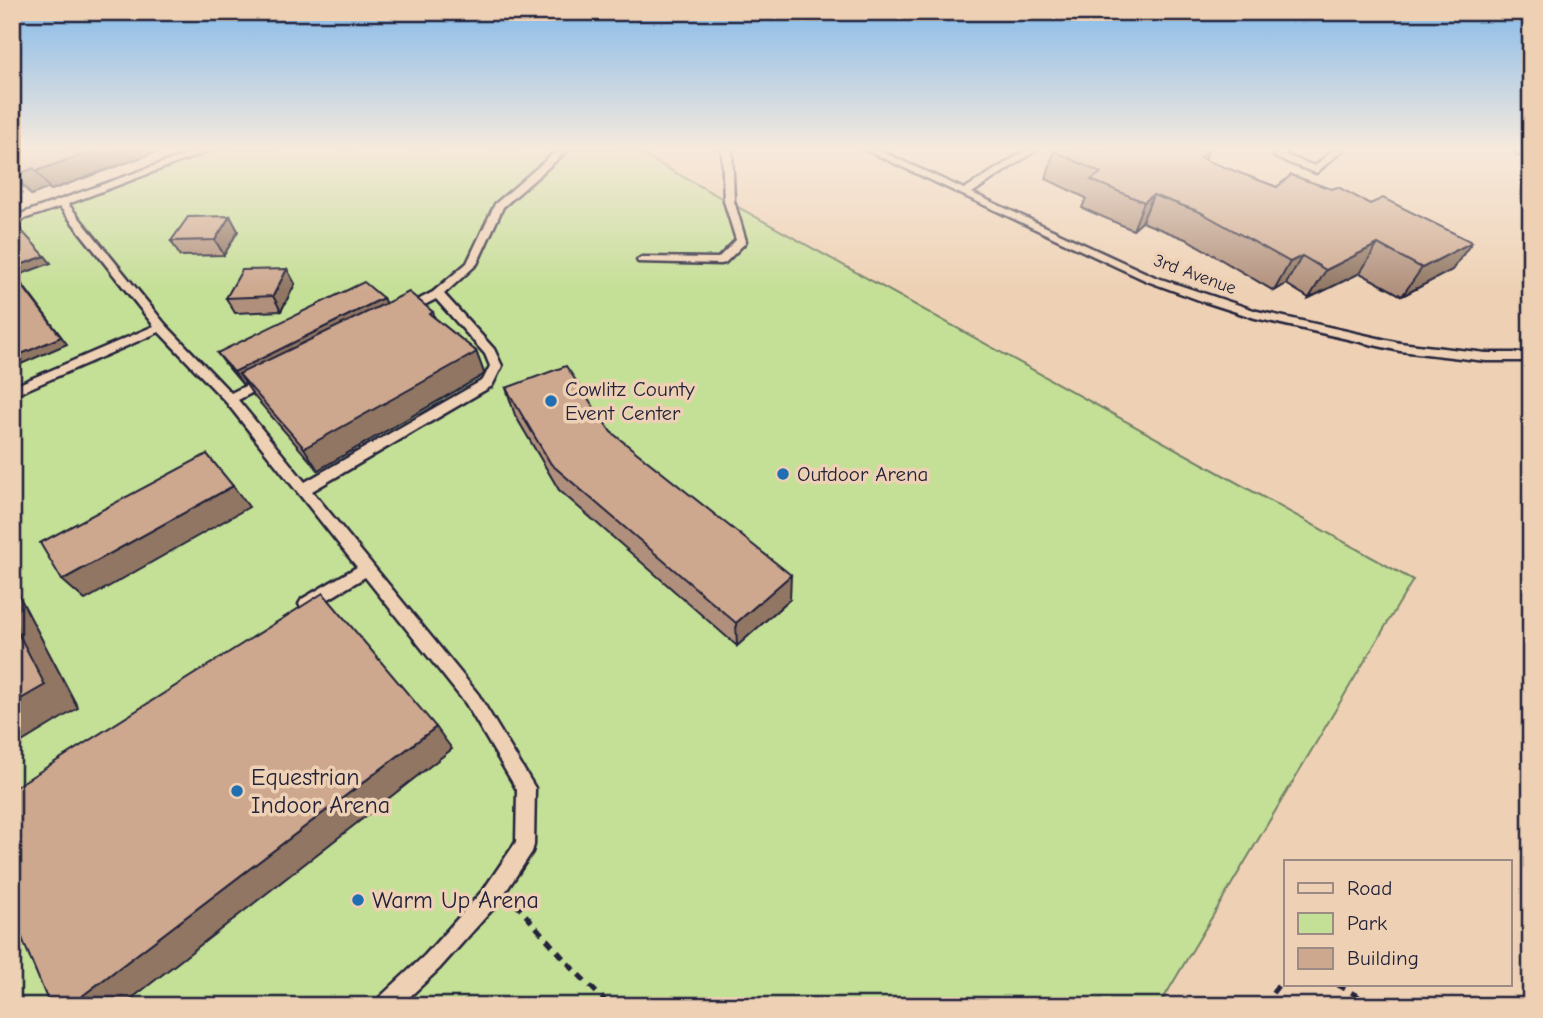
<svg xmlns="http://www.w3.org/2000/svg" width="1543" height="1018" font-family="'Comic Neue',sans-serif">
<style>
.green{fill:#c4df96;stroke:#738068;stroke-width:2}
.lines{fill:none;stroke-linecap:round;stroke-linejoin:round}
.lane-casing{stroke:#22223b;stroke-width:5}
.secondary-casing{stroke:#22223b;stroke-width:6}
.path{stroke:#22223b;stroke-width:5;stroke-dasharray:9 7;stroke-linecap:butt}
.lane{fill:#eed1b4;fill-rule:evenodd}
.secondary{fill:#eed1b4;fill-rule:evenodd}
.wall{fill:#b0907b;stroke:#22223b;stroke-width:2}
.shaded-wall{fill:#907664;stroke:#22223b;stroke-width:2}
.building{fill:#cda88f;stroke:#22223b;stroke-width:2}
.poi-dot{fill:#1f6fb2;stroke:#eed1b4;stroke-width:2.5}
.labels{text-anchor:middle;stroke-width:7;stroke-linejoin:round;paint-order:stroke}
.far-street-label{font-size:18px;fill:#22223b;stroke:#eed1b4}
.poi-label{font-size:21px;fill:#22223b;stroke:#eed1b4;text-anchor:start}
.near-poi-label{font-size:24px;fill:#22223b;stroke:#eed1b4;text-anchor:start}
</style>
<rect width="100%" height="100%" fill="#eed1b4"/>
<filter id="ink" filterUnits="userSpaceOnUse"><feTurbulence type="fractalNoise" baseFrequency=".0143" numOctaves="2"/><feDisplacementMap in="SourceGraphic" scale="14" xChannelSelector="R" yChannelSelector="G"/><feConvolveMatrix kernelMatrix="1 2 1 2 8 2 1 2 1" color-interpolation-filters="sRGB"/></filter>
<g filter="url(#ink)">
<polygon class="green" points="214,149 633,149 1413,580 1159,1006 12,1006 12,222"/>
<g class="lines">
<defs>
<g id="lane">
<polygon points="201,149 214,149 68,204 165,324 231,393 261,378 269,378 271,381 269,384 238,400 305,482 483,380 490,366 485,354 436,299 409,313 401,313 399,310 433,292 467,263 495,204 559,149 569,149 503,207 477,264 444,294 494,349 502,366 492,386 312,491 478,694 535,788 534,845 532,852 498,903 439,969 400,1006 375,1006 378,999 425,955 484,889 516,842 517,790 466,704 365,577 312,609 307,610 302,609 299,604 302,599 357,567 226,402 159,332 12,396 12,387 154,326 60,207 12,223 12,217"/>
<polygon points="722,149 732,149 734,201 746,241 745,243 725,263 721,264 638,262 637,260 642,257 718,258 736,240 724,201"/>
<polygon points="864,149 876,149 964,189 1028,149 1038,149 972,193 1155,277 1257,311 1400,343 1486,353 1531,353 1531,361 1486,361 1400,351 1255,318 1199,300 1147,281"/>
<polygon points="1280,149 1289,149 1285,155 1315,166 1334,149 1344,149 1316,173 1276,158 1274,156"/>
</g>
<polygon id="secondary" points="1514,149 1531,149 1531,157 1518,154"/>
</defs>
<use href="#lane" class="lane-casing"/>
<use href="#secondary" class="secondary-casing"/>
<g class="path">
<polyline points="515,903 573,969 610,1006"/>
<polyline points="1337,985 1377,1006"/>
<polyline points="1263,1006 1280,983 1286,982"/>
</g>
<use href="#lane" class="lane"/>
<use href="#secondary" class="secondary"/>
</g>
<g class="wall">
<polygon points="12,149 164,149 51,190 49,188 31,195 12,174"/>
<polygon points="1054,151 1208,151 1205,160 1277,187 1370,204 1472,242 1452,270 1402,296 1360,273 1309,298 1286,284 1274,291 1188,240 1142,222 1133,230 1082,208 1086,198 1046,179"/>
<polygon points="230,216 238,231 224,255 180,256 171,241"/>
<polygon points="287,269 295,284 281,311 235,313 226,298"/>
<polygon points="383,298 385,303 433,312 435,318 476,351 484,373 483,375 318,470 253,395 245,383 243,385 226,365 217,353"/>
<polygon points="506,388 611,432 790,599 737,646 559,490 515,415"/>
</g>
<g class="shaded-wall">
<polygon points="98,149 164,149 51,190 36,171"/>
<polygon points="34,168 49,188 31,195 16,175"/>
<polygon points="1153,195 1142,222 1133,230 1144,202"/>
<polygon points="230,216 238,231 224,255 215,240"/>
<polygon points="1472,242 1452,270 1402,296 1422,268"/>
<polygon points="1378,244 1360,273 1309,298 1326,270"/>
<polygon points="45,256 51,263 16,276 67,344 12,368 12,268"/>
<polygon points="1302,256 1286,284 1274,291 1290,262"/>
<polygon points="287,269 295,284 281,311 273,296"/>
<polygon points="383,298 389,311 239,374 245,383 243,385 234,372"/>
<polygon points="476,351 484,373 483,375 318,470 304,448"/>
<polygon points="233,486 249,507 85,600 62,580"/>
<polygon points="791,575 790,599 737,646 736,623"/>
<polygon points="12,586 15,588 78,708 12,748"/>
<polygon points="436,727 452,749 122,1006 69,1006"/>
</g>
<g class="building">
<polygon points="12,149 98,149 36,171 34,168 16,175 12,171"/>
<polygon points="1058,149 1201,149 1208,151 1200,158 1277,187 1291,175 1331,189 1338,187 1370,204 1383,198 1472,242 1422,268 1378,244 1326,270 1302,256 1290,262 1200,212 1153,195 1144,202 1091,180 1101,173 1054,151"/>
<polygon points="230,216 215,240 171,241 188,217"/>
<polygon points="20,229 45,256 12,268 12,232"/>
<polygon points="287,269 273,296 226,298 242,270"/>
<polygon points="12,272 61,337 12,358"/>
<polygon points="364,282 383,298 234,372 217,353"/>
<polygon points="409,292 433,312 430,314 476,351 475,353 304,448 239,374"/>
<polygon points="566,366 611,432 791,575 736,623 551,464 506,388"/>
<polygon points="207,454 233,486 62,580 40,543"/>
<polygon points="323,593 436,727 69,1006 50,1006 12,914 12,789"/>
<polygon points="12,621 45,685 12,704"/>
</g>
</g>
<linearGradient id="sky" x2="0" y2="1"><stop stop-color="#85baea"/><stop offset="0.51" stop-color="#f7eadd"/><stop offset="1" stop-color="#f7eadd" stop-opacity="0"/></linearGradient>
<rect width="1543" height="291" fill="url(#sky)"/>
<g class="poi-dot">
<circle cx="551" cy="401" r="7"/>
<circle cx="783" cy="474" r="7"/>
<circle cx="237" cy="791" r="7"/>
<circle cx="358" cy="900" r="7"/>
</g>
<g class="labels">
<g class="far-street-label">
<text transform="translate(1195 274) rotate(20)" y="6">3rd Avenue</text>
</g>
<g class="poi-label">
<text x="565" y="396">Cowlitz County<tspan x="565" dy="24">Event Center</tspan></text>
<text x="797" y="481">Outdoor Arena</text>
</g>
<g class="near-poi-label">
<text x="251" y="785">Equestrian<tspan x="251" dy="28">Indoor Arena</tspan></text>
<text x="372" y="908">Warm Up Arena</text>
</g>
</g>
<rect width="1543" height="1018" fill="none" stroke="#eed1b4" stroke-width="42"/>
<rect x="21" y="21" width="1501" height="976" fill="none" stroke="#22223b" stroke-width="2.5" filter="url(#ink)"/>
<rect x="1284" y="860" width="228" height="126" fill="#eed1b4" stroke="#9c8b84" stroke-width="2"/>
<rect x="1298" y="883" width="35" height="10" fill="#eed1b4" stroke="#9c8b84" stroke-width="2"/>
<text x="1347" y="895" font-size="21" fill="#22223b">Road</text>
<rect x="1298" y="913" width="35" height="21" fill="#c4df96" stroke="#9c8b84" stroke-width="2"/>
<text x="1347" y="930" font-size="21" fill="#22223b">Park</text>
<rect x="1298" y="948" width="35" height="21" fill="#cda88f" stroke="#9c8b84" stroke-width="2"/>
<text x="1347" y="965" font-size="21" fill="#22223b">Building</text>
</svg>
